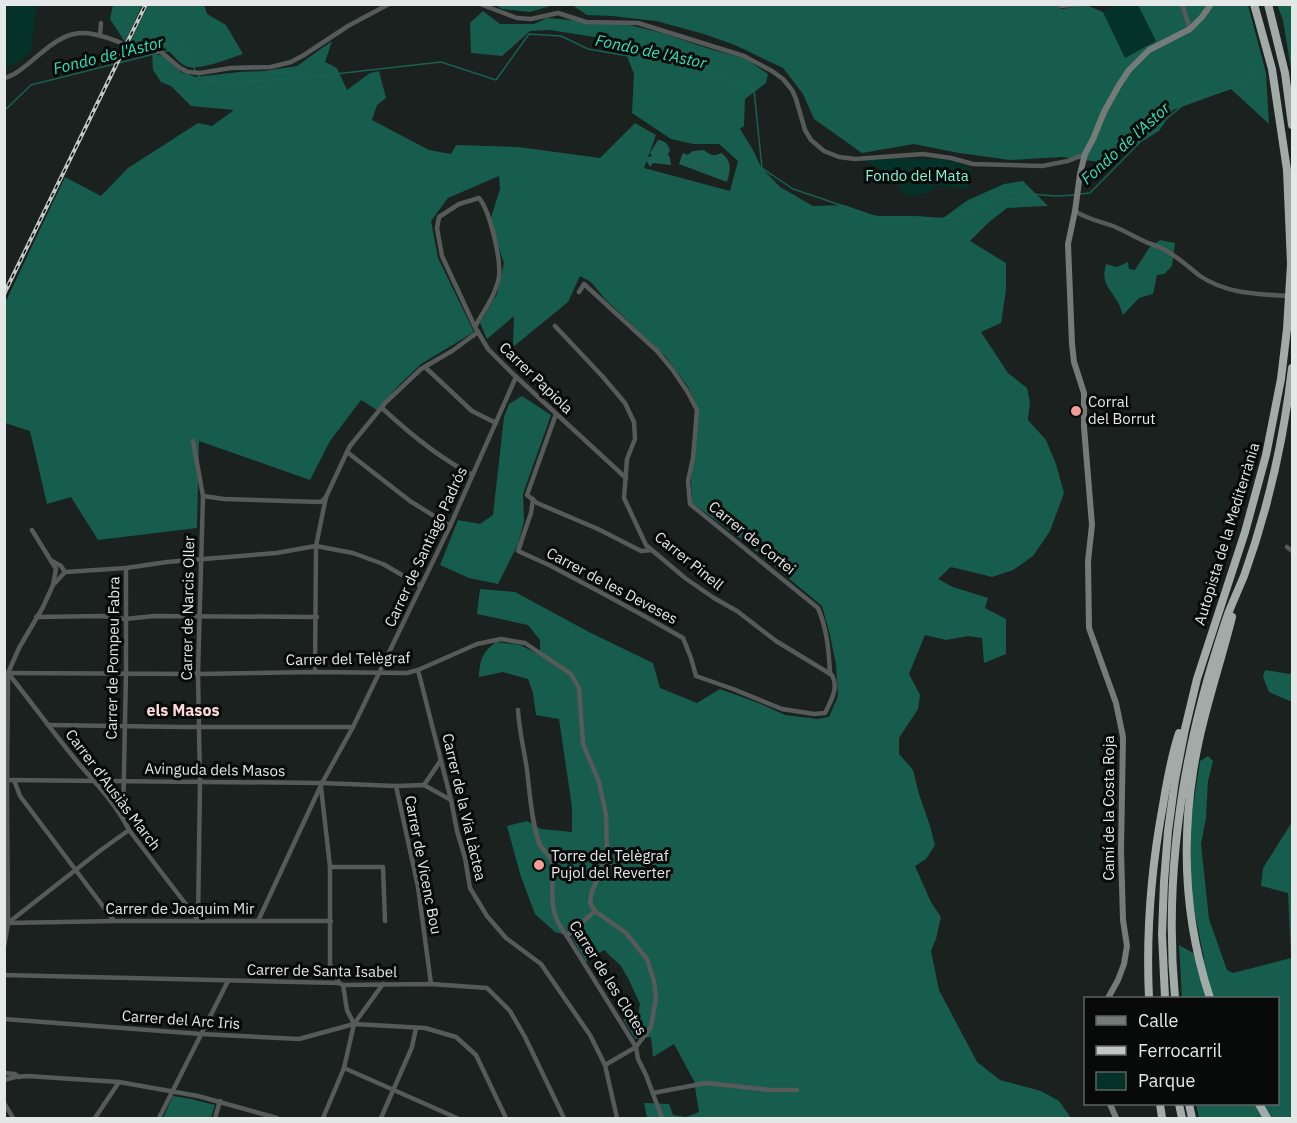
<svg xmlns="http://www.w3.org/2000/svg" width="1297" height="1123" font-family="'IBM Plex Sans',sans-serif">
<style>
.green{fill:#043228}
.forest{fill:#165d4d}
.water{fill:#1b6050}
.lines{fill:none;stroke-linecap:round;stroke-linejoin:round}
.stream{stroke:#1b6050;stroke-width:1.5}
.street{stroke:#565a59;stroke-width:4.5}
.secondary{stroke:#757b79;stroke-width:6}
.highway{stroke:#a2aba8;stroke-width:8}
.rail-casing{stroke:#c2c7c5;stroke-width:4}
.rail{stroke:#070a09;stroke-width:1.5;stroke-dasharray:4.5;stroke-linecap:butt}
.poi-dot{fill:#f59c96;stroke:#070a09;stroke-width:2}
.labels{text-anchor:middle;stroke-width:6;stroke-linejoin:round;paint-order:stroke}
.park-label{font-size:15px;fill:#7ffada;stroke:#070a09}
.street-label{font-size:15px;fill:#e4e9e7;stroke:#070a09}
.poi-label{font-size:15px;fill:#e4e9e7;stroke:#070a09;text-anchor:start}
.water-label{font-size:16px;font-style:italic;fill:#2be7c0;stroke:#070a09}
.neighbourhood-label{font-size:16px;font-weight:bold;fill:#fedad7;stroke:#070a09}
</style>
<rect width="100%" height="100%" fill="#1a211f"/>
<g class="green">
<path d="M5,4l32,1 -6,45c-6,8 -17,16 -26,17z"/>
<polygon points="1115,5 1138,5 1156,41 1125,58 1103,12"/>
<polygon points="883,158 941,159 956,161 971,169 972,179 967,189 936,186 929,193 907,196 884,171 863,161"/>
</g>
<g class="forest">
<polygon points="1054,4 1062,9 1086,5 1103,12 1125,58 1156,41 1138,5 1248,5 1266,73 1269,124 1231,89 1173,110 1159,131 1107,163 1062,157 1010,160 959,153 914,144 862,153 814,119 803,94 783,68 735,45 704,34 656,21 612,16 587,15 572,5"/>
<polygon points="113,5 142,5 125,42 110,19"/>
<path d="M148,5h56l3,9 19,11 17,29c-12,4 -42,16 -55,13 -9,-3 -15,-13 -22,-18 -10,-7 -25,-5 -37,-5z"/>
<polygon points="496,5 554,5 530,12 502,9"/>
<polygon points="1277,5 1292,5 1292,75 1283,20"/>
<path d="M483,11l17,13h34l13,-6 82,7 33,8 45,15 39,11 22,15 -2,9 -21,16 -1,27 -4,3 13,21 8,17 19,20 33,19 31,-1 32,11h40l27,2 25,-18 36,-16 19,-3 25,25 -41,2 -19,15 -18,18 36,22v27l-5,33 -20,9 27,41 19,15 3,14 -2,18 18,20 10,24 8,29 -14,38 -17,25 -20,14 -21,7 -41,-10 -13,12 15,8 35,11 -3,10 21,11v35l-22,9 -2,-25 -14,-2 -22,4 -21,-5 -16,39 11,21 -2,14 -19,29v16l14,16 6,24 11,32 5,19 -9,14 -11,7 16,36 10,15 -5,22 -5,12 8,39 38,72 23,18 41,11 18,10 12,17h-424l-3,-15 25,1 4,11 13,2 13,-5 -5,-31 -20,-37 -21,13 -2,-20 -16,2 -12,-20 15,-3 2,-12 -11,-24 -8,-14 -17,-16 -18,12 -15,-26 -16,-4 -20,-18 -14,-37 -14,-51 20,-5 14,8 31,3v-25l-13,-88 -23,-4 -3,-22 -5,-14 -25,-7 -24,5c1,-18 3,-24 17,-35l24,3 20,10v-15l-12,-15 -51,-11 3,-25 35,3 74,40 64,31 7,25 37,15 23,-14 41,15 24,11 33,4 11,-2 9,-21 -2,-32 -7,-33 -7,-25 -78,-65 -52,-38 -1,-24 8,-69 -11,-23 -22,-30 -61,-58 -14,-17 -11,-6 -12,26 -55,45 1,-31 -27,23 -7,-16 17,-29 7,-31 -14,-42 10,-32 -1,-13 -51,22 -17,23 7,37 36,74 -53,32 -23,22 -21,24 -16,-10 -31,41 -20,39 -111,-39 -2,87 -99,12 -27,-43 -24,7 -17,-73 -25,-8 -1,-118 61,-128 36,19 27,-28 70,-45 14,3 22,-16 -43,-4 -20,-20 -10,-4 -8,-12 -1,-17 11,3 18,16 15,5 43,-5 25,-1 33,-5 35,-25 -7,21 12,6 10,22 23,-17 9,-2 7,27 -9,7 -5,15 57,30 22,4 5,-9 62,2 82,11 35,-35 21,12 -12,33 86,23 8,-30 -19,-17h-26l-22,-5 -39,-26 2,-39 -9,-23 -18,-12 -57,-9 -20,1 -28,25 -31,-3 -1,-30z"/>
<path d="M1160,240l15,3 -3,23 -8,8 -7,1 -4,19 -14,4 -16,17c-2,-5 -3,-10 -6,-14 -9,-15 -16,-19 -11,-37l11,3 11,-5 1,7 6,1 14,-22z"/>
<polygon points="522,396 551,415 523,494 524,521 518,544 498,584 469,578 440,565 458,520 480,524 493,515 504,417 509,404"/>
<polygon points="1265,670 1289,674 1292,672 1292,702 1269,692 1263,677"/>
<polygon points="1208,756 1213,761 1208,781 1206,818 1201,844 1209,919 1227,970 1233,973 1291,958 1288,893 1261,886 1263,868 1292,822 1292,1118 1199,1118 1196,1104 1278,1104 1278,998 1182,998 1179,945 1204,959 1193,903 1191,887 1191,820 1200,761"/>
<polygon points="173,1096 191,1099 215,1105 211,1118 163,1118"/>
</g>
<g class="water">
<path d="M658,140c8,1 10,4 12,11l-2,3 2,4 1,7 -18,-2 -3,4 -4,-7 2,-3 4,-1 -2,-3z"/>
<path d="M704,150c6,5 10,7 17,3 11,7 10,17 6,29l-48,-18 3,-9 2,-2 3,2 6,-4z"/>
</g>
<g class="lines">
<g class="stream">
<polyline points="1287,10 1290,4"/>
<polyline points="163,52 182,47 195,70"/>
<polyline points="197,74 203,83 291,79 441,62 496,80 529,34 561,36 588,49 692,67 754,90 762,168 793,189 873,216 911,221 960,217 1004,192 1056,196 1076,195"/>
<polyline points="4,111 31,85 158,53"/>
<polyline points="1080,194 1090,193 1147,135 1188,101 1245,84 1255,66"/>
</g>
<g class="street">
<polyline points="480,4 517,18 531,19 558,13 586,22 638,23 744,56 772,71 783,79 792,90 796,99 805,130 811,140 824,151 839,157 855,159 923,154 951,158 973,164 1042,166 1068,161 1085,154"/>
<polyline points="1058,4 1061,6 1081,4"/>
<polyline points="1182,4 1190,29"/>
<polyline points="100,35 101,23"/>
<polyline points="129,46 150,49 161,52 180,68 188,72 200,73 231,68 271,67 291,62 304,55 348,26 389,4"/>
<path d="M4,78c10,-2 16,-8 24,-14 37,-32 48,-40 96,-20"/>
<path d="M1075,211c11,8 25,10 38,15 12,5 22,11 33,16 4,2 9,3 13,5 15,6 28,19 41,29 27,18 57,18 88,20"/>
<path d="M579,292l5,-8 73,67 15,18 15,22 10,19 -4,48 -5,23 2,23 128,104c9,21 11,43 12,66"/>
<path d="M475,327c6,-12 16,-25 20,-37 2,-5 4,-10 4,-14 2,-17 -9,-65 -20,-78l-20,6 -20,13 -2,11 5,28 33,71 13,22 24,24 114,105"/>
<polyline points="425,367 472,411 496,423"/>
<path d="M382,408c27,25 58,51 91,67"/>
<polyline points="556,414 527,495 537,503 598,529 641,551 652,550"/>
<polyline points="193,441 203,496 198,674 200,782 198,921"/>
<polyline points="347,452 410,501 450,526"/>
<polyline points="203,496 224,499 321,502 326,497"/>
<path d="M533,499l-2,14 -13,38 31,14 53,28 44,24 37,21 8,20 5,18 37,13 49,20 32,5 11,-1c6,-12 14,-25 7,-38l-56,-34 -39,-30 -23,-13 -29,-20 -39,-33 -22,-47 3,-39 8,-20 -1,-17 -9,-19 -22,-26 -48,-51"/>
<polyline points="1287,547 1292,551"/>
<polyline points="52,561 61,566 65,572 55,583"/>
<polyline points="65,572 126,568 167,562 276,553 316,546 353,553 383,564 421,586"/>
<polyline points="36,617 102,616 125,619 154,616 317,617"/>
<polyline points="418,670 451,800 457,831 465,858 470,888 487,916 506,938 541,964 590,1035 605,1065 617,1118"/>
<polyline points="315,672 316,546 326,497 347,452 350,446 386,402 421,369 452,351 478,332"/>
<polyline points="4,673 198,674 315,672 407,673 418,670 477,644 501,639 525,643 571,674 579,688 583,744 599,782 606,815 607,853 598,878 592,891 590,903 595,911 626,933 647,959 654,981 656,998 651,1027 636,1047 605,1065"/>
<path d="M8,673c24,30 46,61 71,91 18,20 38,42 50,66l69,90"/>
<path d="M518,710c1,20 6,39 9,60 3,24 4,49 12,73 3,7 10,11 13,18 3,30 -7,48 15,75l69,111 2,12 8,16 16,43"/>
<polyline points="48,725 183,727 353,727"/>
<polyline points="4,780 322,783 396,786 424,785 451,800"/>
<polyline points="14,780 20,796 114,921"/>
<polyline points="424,785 441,760"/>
<polyline points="396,786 418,887 431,984"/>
<polyline points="321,787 330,867 330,964 339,983"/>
<polyline points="123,819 126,673 126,568"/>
<polyline points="330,867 383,867 385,921"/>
<polyline points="258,921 322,783 353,727 450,526 516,377"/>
<polyline points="7,923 114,921 331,921"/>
<polyline points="8,923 101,850 129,830"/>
<polyline points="567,936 595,911"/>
<polyline points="4,947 8,923 7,793 8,673 19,648 43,607 53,585 56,569 32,530"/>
<polyline points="4,975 339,983 343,985 431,984 487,988 510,1011 525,1037 564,1118"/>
<polyline points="343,985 347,1010 354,1024"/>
<polyline points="4,1019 201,1034 299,1039 354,1024 425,1028 456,1037 476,1055 506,1118"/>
<polyline points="344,1068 457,1118"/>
<polyline points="4,1073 15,1074 19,1077"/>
<polyline points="4,1080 15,1077 27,1076 119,1082 198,1096 277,1118"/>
<polyline points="653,1093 706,1083 770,1090 797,1090"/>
<polyline points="4,1103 13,1118"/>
<polyline points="95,1118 119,1082"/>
<polyline points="159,1118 228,981"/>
<polyline points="215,1118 220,1101"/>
<polyline points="323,1118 344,1068 354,1024 383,984"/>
<polyline points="381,1118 412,1047 416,1028"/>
</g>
<g class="secondary">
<polyline points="1108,998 1118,980 1124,964 1127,946 1123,920 1121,850 1123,737 1116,703 1089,628 1088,561 1092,525 1084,427 1084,393 1074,362 1072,344 1068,244 1075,211 1080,174 1085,154 1093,139 1104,112 1119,85 1129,70 1149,50 1190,29 1202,17 1211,4"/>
<polyline points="1110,1104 1116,1118"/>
</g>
<g class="highway">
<polyline points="1268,4 1285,73 1292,125"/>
<path d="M1149,998c-3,-64 2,-129 14,-193 4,-24 8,-48 16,-72"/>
<polyline points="1165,998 1162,934 1164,882 1168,831 1175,780 1185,729 1197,679 1245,532 1266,455 1281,379 1287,329 1291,264 1287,170 1272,69 1254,4"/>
<path d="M1175,998c-10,-108 4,-219 34,-324 6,-20 12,-40 19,-60 5,-13 11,-26 16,-38 24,-67 40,-138 48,-208"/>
<path d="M1210,998c-24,-73 -29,-149 -17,-226 8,-53 26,-103 39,-155"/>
<polyline points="1160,1104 1162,1118"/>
<polyline points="1179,1104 1182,1118"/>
<polyline points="1189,1104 1192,1118"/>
<polyline points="1259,1104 1267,1118"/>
</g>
<defs>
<polyline id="rail" points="4,294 146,4"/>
</defs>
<use href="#rail" class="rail-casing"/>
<use href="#rail" class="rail"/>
</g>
<g class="poi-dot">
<circle cx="1076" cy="411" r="6"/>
<circle cx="539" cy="865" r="6"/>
</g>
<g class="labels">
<g class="park-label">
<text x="917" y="181">Fondo del Mata</text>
</g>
<g class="street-label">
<text transform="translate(536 378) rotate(44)" y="5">Carrer Papiola</text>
<text transform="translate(1227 534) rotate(-73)" y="5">Autopista de la Mediterrània</text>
<text transform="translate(752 538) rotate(39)" y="5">Carrer de Cortei</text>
<text transform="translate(426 547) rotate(-65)" y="5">Carrer de Santiago Padrós</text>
<text transform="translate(689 561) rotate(39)" y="5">Carrer Pinell</text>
<text transform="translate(612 586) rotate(28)" y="5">Carrer de les Deveses</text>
<text transform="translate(188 608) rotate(-89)" y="5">Carrer de Narcis Oller</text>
<text transform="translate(113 658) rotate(-89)" y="5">Carrer de Pompeu Fabra</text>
<text transform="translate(348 659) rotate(-1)" y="5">Carrer del Telègraf</text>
<text transform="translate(215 770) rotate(1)" y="5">Avinguda dels Masos</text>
<text transform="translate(113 790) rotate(53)" y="5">Carrer d'Ausiàs March</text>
<text transform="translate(464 807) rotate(77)" y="5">Carrer de la Via Làctea</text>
<text transform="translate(1109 808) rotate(-90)" y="5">Camí de la Costa Roja</text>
<text transform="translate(423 865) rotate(79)" y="5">Carrer de Vicenc Bou</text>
<text x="180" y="914">Carrer de Joaquim Mir</text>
<text transform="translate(322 971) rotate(1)" y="5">Carrer de Santa Isabel</text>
<text transform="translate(608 978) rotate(58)" y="5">Carrer de les Clotes</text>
<text transform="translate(181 1020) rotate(4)" y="5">Carrer del Arc Iris</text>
</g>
<g class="poi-label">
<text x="1088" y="407">Corral<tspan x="1088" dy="17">del Borrut</tspan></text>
<text x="551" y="861">Torre del Telègraf<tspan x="551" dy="17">Pujol del Reverter</tspan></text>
</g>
<g class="water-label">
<text transform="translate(651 51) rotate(12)" y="6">Fondo de l'Astor</text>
<text transform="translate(108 55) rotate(-14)" y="6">Fondo de l'Astor</text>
<text transform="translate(1125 143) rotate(-42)" y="6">Fondo de l'Astor</text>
</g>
<g class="neighbourhood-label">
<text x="183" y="716">els Masos</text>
</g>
</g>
<rect width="1297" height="1123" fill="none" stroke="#e4e9e7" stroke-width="12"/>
<rect x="1084" y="997" width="195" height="108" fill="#070a09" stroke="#5f6362" stroke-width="1.5"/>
<rect x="1096" y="1016" width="30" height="9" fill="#757b79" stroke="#5f6362" stroke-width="1.5"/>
<text x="1138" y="1027" font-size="18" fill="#e4e9e7">Calle</text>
<rect x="1096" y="1046" width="30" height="9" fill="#c2c7c5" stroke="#5f6362" stroke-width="1.5"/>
<text x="1138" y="1057" font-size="18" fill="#e4e9e7">Ferrocarril</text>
<rect x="1096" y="1072" width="30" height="18" fill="#043228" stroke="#5f6362" stroke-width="1.5"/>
<text x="1138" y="1087" font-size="18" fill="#e4e9e7">Parque</text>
</svg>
